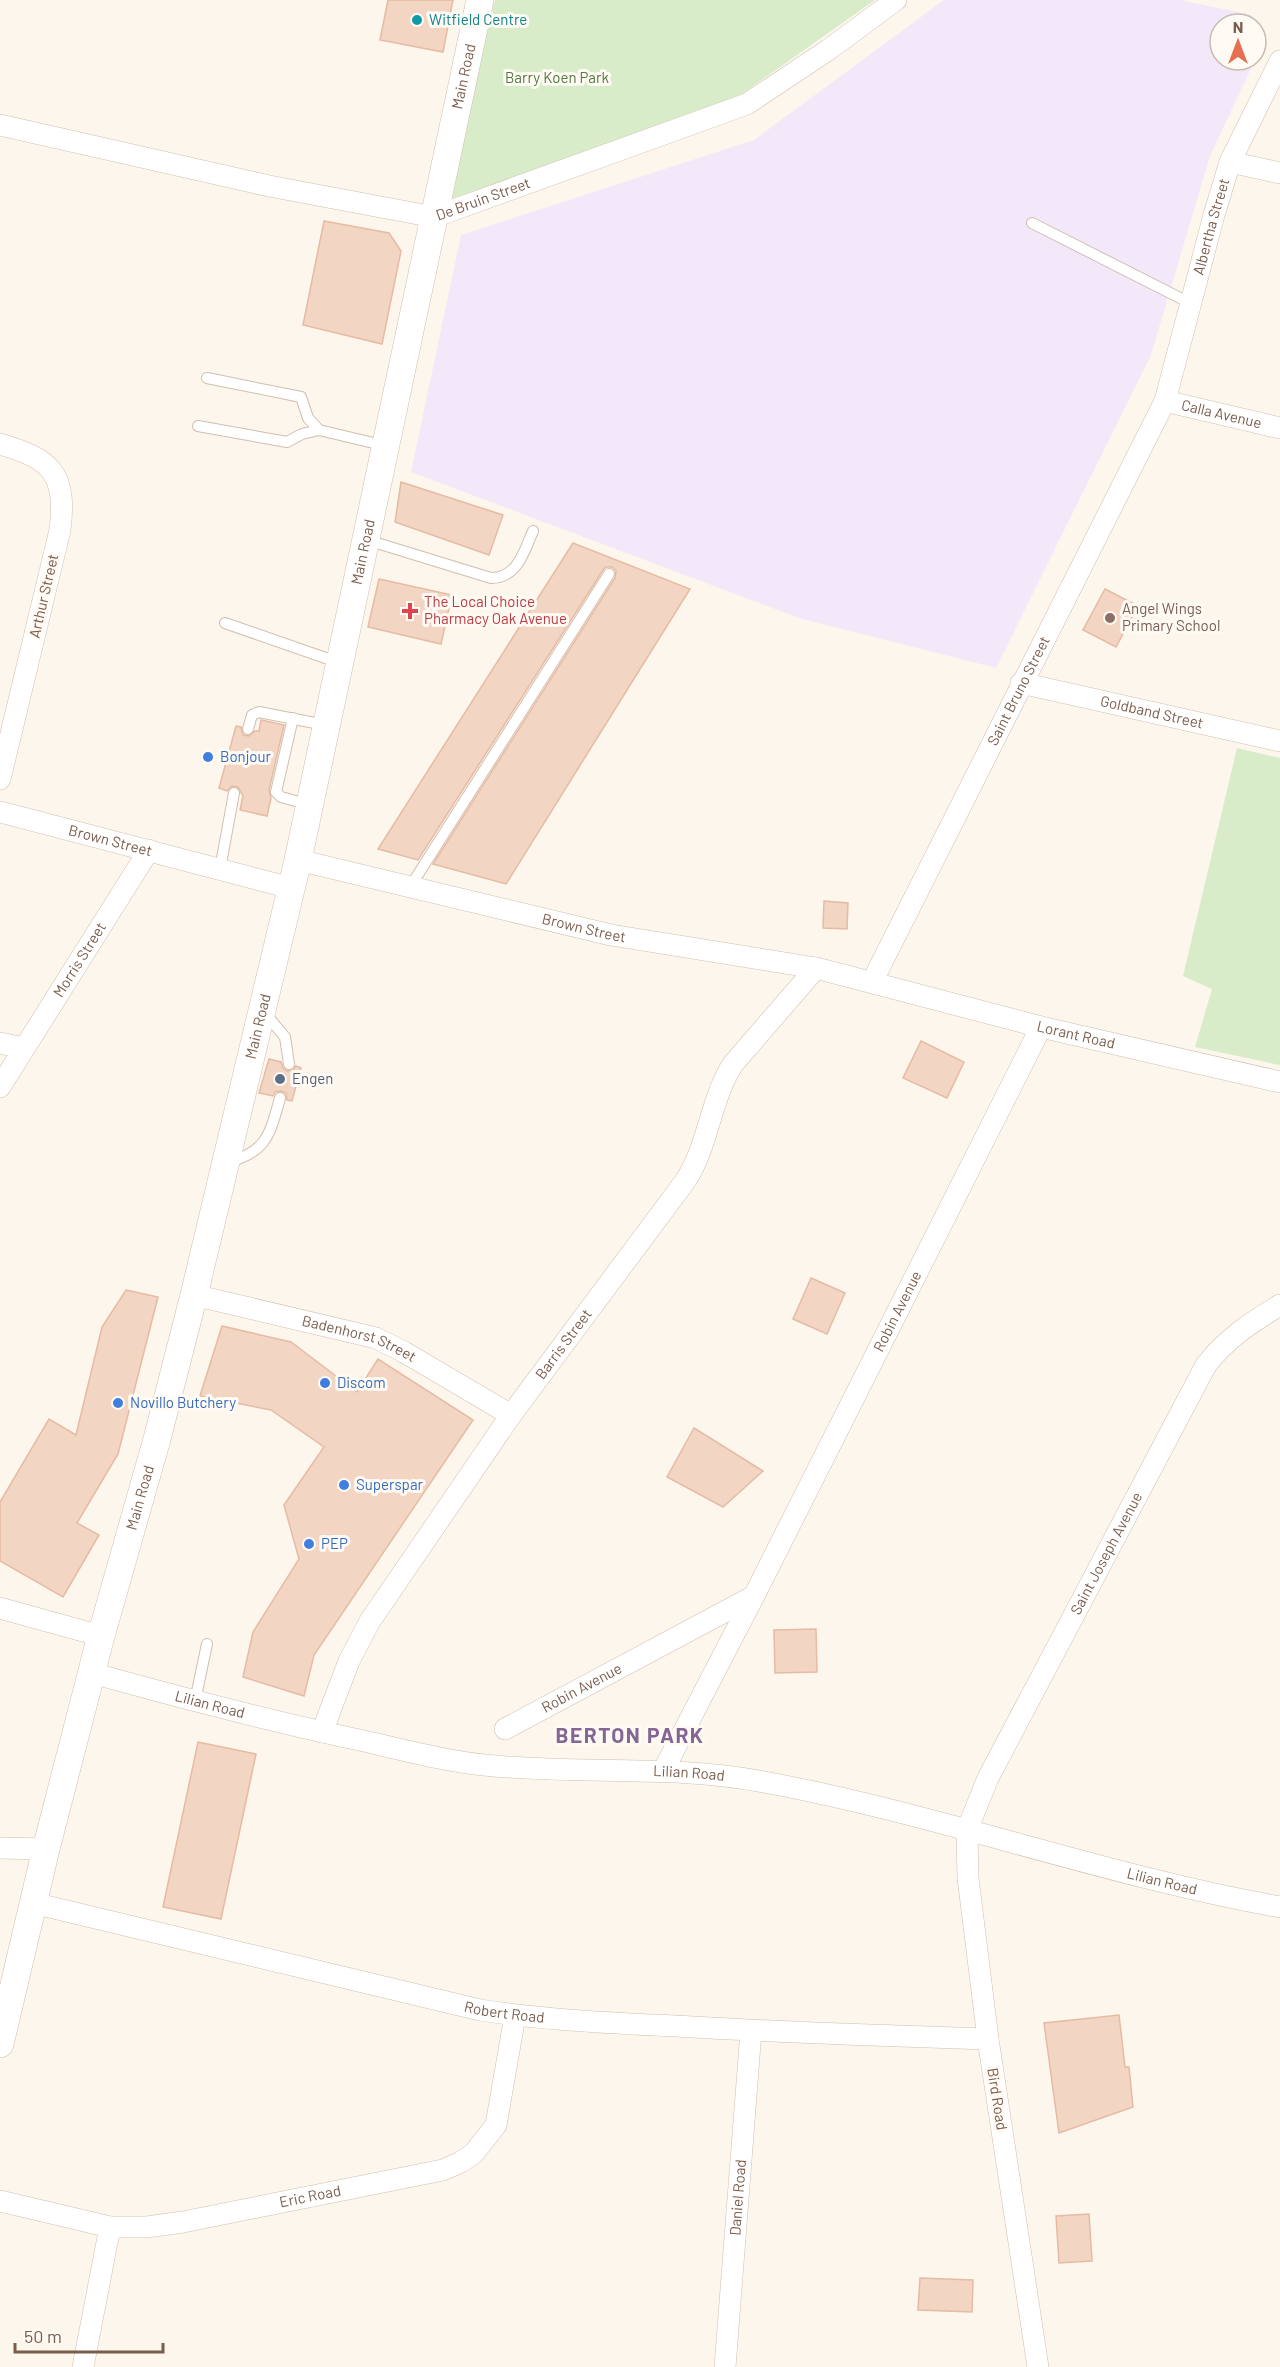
<svg xmlns="http://www.w3.org/2000/svg" width="1280" height="2367" font-family="Barlow,sans-serif">
<style>
.education{fill:#f3e8fa}
.green{fill:#d8ecc9}
.building{fill:#f3d5c3;stroke:#e6bba3;stroke-width:1.5}
.lines{fill:none;stroke-linecap:round;stroke-linejoin:round}
.service-casing{stroke:#d1beb0;stroke-width:12}
.minor-casing{stroke:#d1beb0;stroke-width:22}
.tertiary-casing{stroke:#d1beb0;stroke-width:28}
.service{stroke:#fff;stroke-width:10}
.minor{stroke:#fff;stroke-width:21}
.tertiary{stroke:#fff;stroke-width:27}
.culture-dot{fill:#0f9aa8;stroke:#fffaf3;stroke-width:2}
.health-dot{fill:#e0444e;stroke:#fffaf3;stroke-width:2}
.education-dot{fill:#8d6e63;stroke:#fffaf3;stroke-width:2}
.shop-dot{fill:#3f7fe0;stroke:#fffaf3;stroke-width:2}
.service-dot{fill:#5c6f8a;stroke:#fffaf3;stroke-width:2}
.labels{text-anchor:middle;stroke-width:6;stroke-linejoin:round;paint-order:stroke}
.culture-label{font-size:15px;fill:#0d838f;stroke:#fffaf3;text-anchor:start}
.street-label{font-size:15px;fill:#7a5c4d;stroke:#fffaf3}
.park-label{font-size:15px;fill:#537a41;stroke:#fffaf3}
.health-label{font-size:15px;fill:#be3a42;stroke:#fffaf3;text-anchor:start}
.education-label{font-size:15px;fill:#785e54;stroke:#fffaf3;text-anchor:start}
.shop-label{font-size:15px;fill:#366cbe;stroke:#fffaf3;text-anchor:start}
.service-label{font-size:15px;fill:#4e5e75;stroke:#fffaf3;text-anchor:start}
.district-label{font-size:21px;font-weight:bold;letter-spacing:1.5px;fill:#846695;stroke:#fffaf3}
</style>
<rect width="100%" height="100%" fill="#fdf6ec"/>
<polygon class="education" points="944,0 1180,0 1252,15 1256,24 1220,24 1220,60 1255,60 1210,156 1151,355 996,668 799,618 411,472 461,235 754,140"/>
<g class="green">
<polygon points="495,0 875,0 736,98 445,201"/>
<polygon points="1237,748 1280,758 1280,1065 1195,1047 1212,989 1183,976"/>
</g>
<g class="building">
<polygon points="388,0 453,0 443,52 380,40"/>
<polygon points="324,221 389,233 401,251 382,344 303,325"/>
<polygon points="401,482 503,515 489,555 395,522"/>
<polygon points="573,543 690,589 506,884 433,864 615,578 616,571 612,567 606,567 603,570 418,860 378,849"/>
<polygon points="379,579 452,595 441,644 368,627"/>
<polygon points="1105,589 1138,606 1116,647 1083,630"/>
<polygon points="261,720 284,725 269,790 271,798 267,816 240,810 243,796 238,787 232,786 227,791 219,788 236,726 241,727 243,735 249,736 255,731 259,731"/>
<polygon points="824,901 848,903 847,929 823,928"/>
<polygon points="921,1041 964,1062 947,1098 903,1078"/>
<polygon points="269,1059 281,1062 283,1068 287,1071 293,1070 296,1066 301,1068 292,1101 287,1100 286,1093 281,1091 275,1092 273,1096 259,1093"/>
<polygon points="811,1278 845,1293 827,1334 793,1319"/>
<polygon points="126,1290 158,1297 118,1454 77,1523 99,1535 63,1597 0,1561 0,1502 49,1419 76,1435 102,1327"/>
<polygon points="222,1326 291,1342 357,1392 378,1359 473,1420 314,1655 304,1696 243,1677 253,1632 299,1559 284,1505 324,1447 271,1410 200,1396"/>
<polygon points="694,1428 763,1471 723,1507 667,1477"/>
<polygon points="816,1629 817,1672 775,1673 774,1630"/>
<polygon points="198,1742 256,1754 221,1919 163,1907"/>
<polygon points="1119,2015 1125,2067 1129,2067 1133,2107 1059,2133 1044,2023"/>
<polygon points="1089,2214 1092,2261 1059,2263 1056,2216"/>
<polygon points="920,2278 973,2280 972,2312 918,2310"/>
</g>
<g class="lines">
<defs>
<g id="service">
<polyline points="1032,223 1190,303"/>
<polyline points="207,378 301,397 308,418 319,430"/>
<polyline points="198,426 287,442 302,434 319,430 386,446"/>
<path d="M367,540l124,38c27,0 33,-27 42,-47"/>
<polyline points="225,623 340,663"/>
<polyline points="293,718 276,792 281,797 310,805"/>
<polyline points="248,729 252,715 259,712 325,725"/>
<polyline points="220,869 234,793"/>
<polyline points="410,887 609,574"/>
<polyline points="264,1012 285,1037 289,1064"/>
<path d="M228,1162c39,-10 42,-28 52,-64"/>
<polyline points="195,1701 207,1644"/>
</g>
<g id="minor">
<path id="s1" d="M0,125l269,61 165,31 313,-113 81,-54 68,-50"/>
<polyline points="1230,162 1280,173"/>
<path id="s2" d="M1165,401l115,27"/>
<path d="M0,444c52,15 67,30 60,86l-60,249"/>
<path id="s3" d="M1021,683l259,58"/>
<path id="s4" d="M0,812l291,76"/>
<path id="s5" d="M298,860l313,75 205,33 225,59 239,55"/>
<path id="s6" d="M872,982l293,-581 49,-186 16,-53 50,-101"/>
<polyline points="0,1043 23,1048"/>
<path id="s7" d="M0,1087l149,-237"/>
<path id="s8" d="M194,1295l182,43 28,14 107,63"/>
<polyline points="0,1608 101,1636"/>
<path id="s9" d="M92,1673c90,25 181,49 272,68 40,9 80,20 120,24 93,10 188,-1 280,17 174,32 342,94 516,125"/>
<path id="s10" d="M505,1729l249,-133"/>
<path id="s11" d="M322,1732l27,-71 21,-40 141,-206 175,-235c23,-36 24,-80 47,-116l83,-96"/>
<path id="s12" d="M663,1771l91,-175 287,-569"/>
<polyline points="0,1848 46,1849"/>
<path id="s13" d="M33,1903l447,107c65,10 130,13 195,16 104,6 209,10 313,13"/>
<path id="s14" d="M0,2201l110,26h37l36,-5 260,-52 18,-8 13,-9 22,-28 19,-109"/>
<polyline points="83,2367 110,2227"/>
<path id="s15" d="M725,2367l26,-336"/>
<path id="s16" d="M1038,2367l-50,-328 -20,-161 -1,-48 21,-52 218,-413c21,-27 46,-43 74,-60"/>
</g>
<g id="tertiary">
<path id="s17" d="M0,2044l46,-195 55,-213 56,-197 37,-144 104,-435 182,-860"/>
</g>
</defs>
<use href="#service" class="service-casing"/>
<use href="#minor" class="minor-casing"/>
<use href="#tertiary" class="tertiary-casing"/>
<use href="#service" class="service"/>
<use href="#minor" class="minor"/>
<use href="#tertiary" class="tertiary"/>
</g>
<circle class="culture-dot" cx="417" cy="20" r="6"/>
<path class="health-dot" d="M407 602h6v6h6v6h-6v6h-6v-6h-6v-6h6z"/>
<circle class="education-dot" cx="1110" cy="618" r="6"/>
<g class="shop-dot">
<circle cx="208" cy="757" r="6"/>
<circle cx="325" cy="1383" r="6"/>
<circle cx="118" cy="1403" r="6"/>
<circle cx="344" cy="1485" r="6"/>
<circle cx="309" cy="1544" r="6"/>
</g>
<circle class="service-dot" cx="280" cy="1079" r="6"/>
<g class="labels">
<g class="culture-label">
<text x="429" y="25">Witfield Centre</text>
</g>
<g class="street-label">
<text dy="5" stroke="none"><textPath href="#s17" startOffset="2022">Main Road</textPath></text>
<text dy="5" stroke="none"><textPath href="#s1" startOffset="496">De Bruin Street</textPath></text>
<text dy="5" stroke="none"><textPath href="#s6" startOffset="831">Albertha Street</textPath></text>
<text dy="5" stroke="none"><textPath href="#s2" startOffset="58">Calla Avenue</textPath></text>
<text dy="5" stroke="none"><textPath href="#s17" startOffset="1536">Main Road</textPath></text>
<text transform="translate(44 596) rotate(-77)" y="5">Arthur Street</text>
<text dy="5" stroke="none"><textPath href="#s6" startOffset="326">Saint Bruno Street</textPath></text>
<text dy="5" stroke="none"><textPath href="#s3" startOffset="134">Goldband Street</textPath></text>
<text dy="5" stroke="none"><textPath href="#s4" startOffset="114">Brown Street</textPath></text>
<text dy="5" stroke="none"><textPath href="#s5" startOffset="294">Brown Street</textPath></text>
<text dy="5" stroke="none"><textPath href="#s7" startOffset="150">Morris Street</textPath></text>
<text dy="5" stroke="none"><textPath href="#s17" startOffset="1050">Main Road</textPath></text>
<text dy="5" stroke="none"><textPath href="#s5" startOffset="798">Lorant Road</textPath></text>
<text dy="5" stroke="none"><textPath href="#s12" startOffset="516">Robin Avenue</textPath></text>
<text dy="5" stroke="none"><textPath href="#s8" startOffset="171">Badenhorst Street</textPath></text>
<text dy="5" stroke="none"><textPath href="#s11" startOffset="459">Barris Street</textPath></text>
<text dy="5" stroke="none"><textPath href="#s17" startOffset="564">Main Road</textPath></text>
<text dy="5" stroke="none"><textPath href="#s16" startOffset="852">Saint Joseph Avenue</textPath></text>
<text dy="5" stroke="none"><textPath href="#s10" startOffset="87">Robin Avenue</textPath></text>
<text dy="5" stroke="none"><textPath href="#s9" startOffset="122">Lilian Road</textPath></text>
<text dy="5" stroke="none"><textPath href="#s9" startOffset="608">Lilian Road</textPath></text>
<text dy="5" stroke="none"><textPath href="#s9" startOffset="1094">Lilian Road</textPath></text>
<text dy="5" stroke="none"><textPath href="#s13" startOffset="484">Robert Road</textPath></text>
<text transform="translate(997 2099) rotate(81)" y="5">Bird Road</text>
<text dy="5" stroke="none"><textPath href="#s14" startOffset="316">Eric Road</textPath></text>
<text dy="5" stroke="none"><textPath href="#s15" startOffset="170">Daniel Road</textPath></text>
</g>
<g class="park-label">
<text x="557" y="83">Barry Koen Park</text>
</g>
<g class="health-label">
<text x="424" y="607">The Local Choice<tspan x="424" dy="17">Pharmacy Oak Avenue</tspan></text>
</g>
<g class="education-label">
<text x="1122" y="614">Angel Wings<tspan x="1122" dy="17">Primary School</tspan></text>
</g>
<g class="shop-label">
<text x="220" y="762">Bonjour</text>
<text x="337" y="1388">Discom</text>
<text x="130" y="1408">Novillo Butchery</text>
<text x="356" y="1490">Superspar</text>
<text x="321" y="1549">PEP</text>
</g>
<g class="service-label">
<text x="292" y="1084">Engen</text>
</g>
<g class="district-label">
<text x="630" y="1743">BERTON PARK</text>
</g>
</g>
<g transform="translate(1238 42)"><circle r="28" fill="#fffaf3" stroke="#cabbb1" stroke-width="1.5"/>
<path d="M0-4.5L10 22L0 15L-10 22Z" fill="#e76f51"/>
<text y="-9" font-size="16" font-weight="bold" text-anchor="middle" fill="#7a5c4d">N</text>
</g>
<path d="M15 2343v9h148v-9" fill="none" stroke="#7a5c4d" stroke-width="3"/>
<text x="24" y="2343" font-size="18" fill="#7a5c4d" stroke="#fffaf3" stroke-width="4.5" paint-order="stroke">50 m</text>
</svg>
